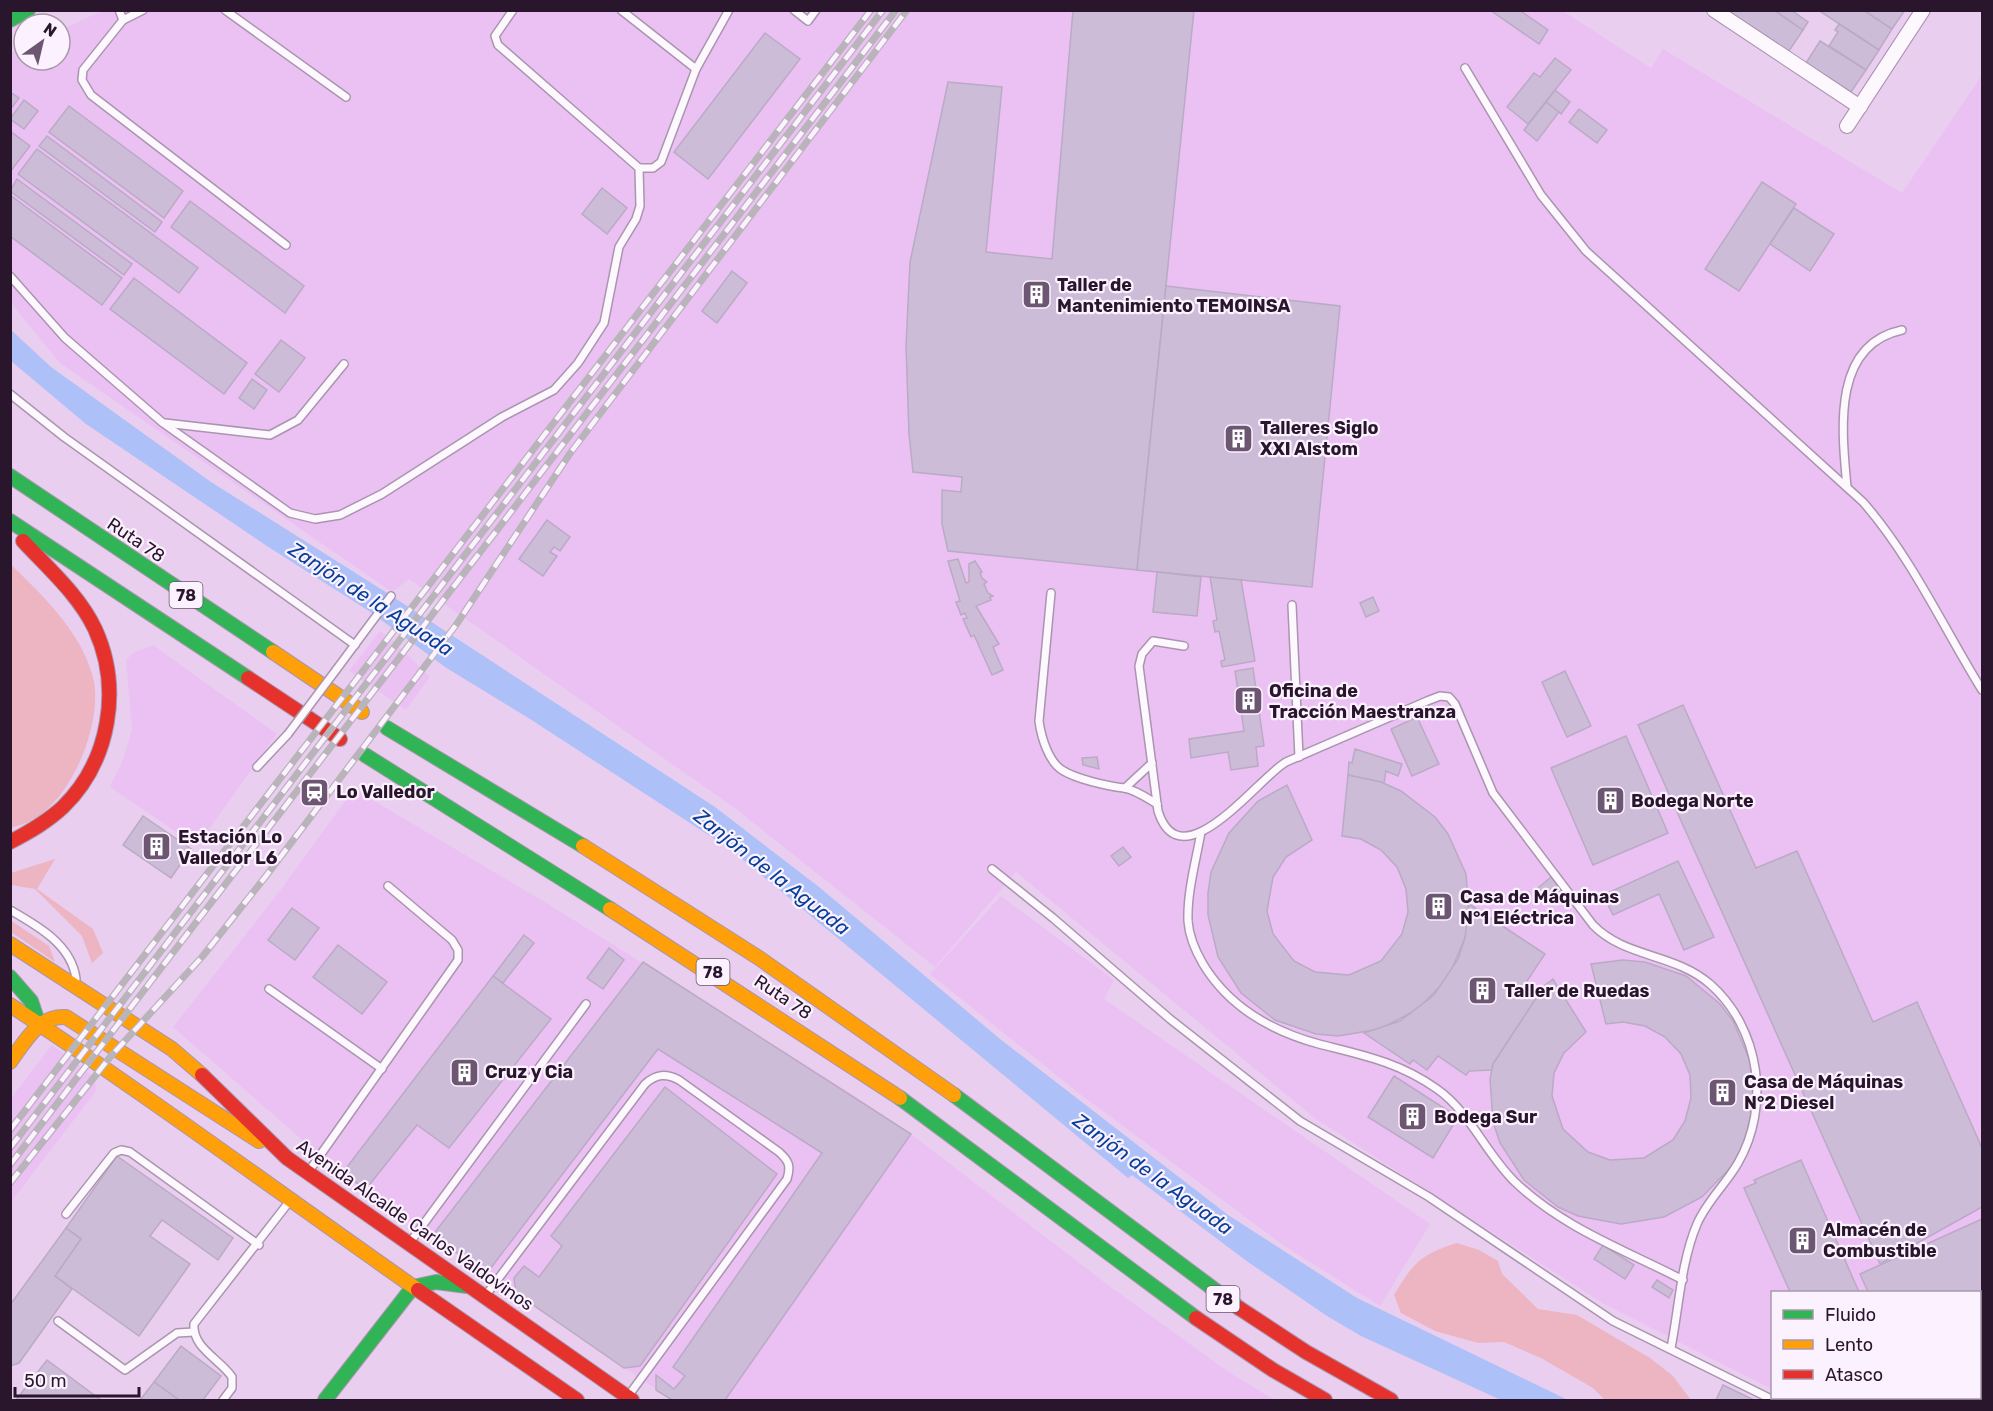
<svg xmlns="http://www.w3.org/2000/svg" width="1993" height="1411" font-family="Rubik,sans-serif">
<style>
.built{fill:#ebc1f4}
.green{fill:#edb4c2}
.water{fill:#adc0f7}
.building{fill:#cdbcd7;stroke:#baaac5;stroke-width:1.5}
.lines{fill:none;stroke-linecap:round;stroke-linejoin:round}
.lane-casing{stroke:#a995ae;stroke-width:10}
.street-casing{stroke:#a995ae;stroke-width:16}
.fast-casing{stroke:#a995ae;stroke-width:16}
.slow-casing{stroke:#a995ae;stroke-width:16}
.jam-casing{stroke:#a995ae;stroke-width:16}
.lane{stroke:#fcf8fd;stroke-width:7}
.street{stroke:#fcf8fd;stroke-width:14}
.fast{stroke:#30b455;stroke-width:14}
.slow{stroke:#ff9f0a;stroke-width:14}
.jam{stroke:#e5322d;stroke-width:14}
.rail-casing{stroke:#b9b3ba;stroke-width:7}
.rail{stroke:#fcf1fe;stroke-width:4.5;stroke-dasharray:14;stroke-linecap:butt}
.lane-bridge-casing{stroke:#a995ae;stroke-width:10;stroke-linecap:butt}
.lane-bridge{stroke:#fcf8fd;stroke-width:7}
.labels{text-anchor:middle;stroke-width:4.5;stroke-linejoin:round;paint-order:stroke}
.shield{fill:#fcf1fe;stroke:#68586c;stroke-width:1.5}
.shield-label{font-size:16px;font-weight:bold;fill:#29162d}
.poi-label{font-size:18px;font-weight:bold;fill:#29162d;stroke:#fcf1fe;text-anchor:start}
.street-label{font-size:18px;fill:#29162d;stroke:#fcf1fe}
.water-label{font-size:20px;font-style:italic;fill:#06409b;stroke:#fcf1fe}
</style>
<rect width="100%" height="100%" fill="#e9ceef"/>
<g class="built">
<polygon points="104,10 1563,11 1651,68 1663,49 1902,193 1982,75 1982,1400 1795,1400 1789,1398 1980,1398 1980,1292 1772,1292 1772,1389 1604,1304 1316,1119 1016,872 935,967 736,809 409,579 392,592 60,363 11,303 10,53 24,47 24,60 60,60 60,30"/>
<polygon points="380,631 390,638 430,677 406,710 349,671"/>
<polygon points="153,645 277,734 197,846 110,787 124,757 132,729 126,660 133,653"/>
<polygon points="354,789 548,904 852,1094 911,1134 1108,1285 1230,1373 1275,1400 672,1400 348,1180 173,1027 276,896"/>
<polygon points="1001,896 1114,980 1104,999 1430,1224 1380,1306 1283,1245 1080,1094 930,974"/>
<polygon points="52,1045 94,1077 96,1091 11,1202 11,1098"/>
</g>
<g class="green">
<path d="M10,564c27,25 63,61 77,96 3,8 8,21 8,30 3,43 -25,110 -63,130 -7,4 -15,6 -22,8z"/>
<polygon points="55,859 37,889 93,929 103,953 92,963 82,936 35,889 11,885 11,873"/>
<polygon points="10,920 49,946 55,962 11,932"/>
<path d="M1457,1243l22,7 19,11 4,13 36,35 39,6 73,43 22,17 19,25h-86l-12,-12 -52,-30 -37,-16 -26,1 -43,-12 -34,-18 -7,-18c20,-33 26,-40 63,-52z"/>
</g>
<polygon class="water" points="10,329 51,367 211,482 384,591 715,807 819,887 1000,1039 1228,1215 1357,1298 1568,1400 1501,1400 1361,1336 1327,1316 1248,1262 1132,1175 1128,1178 730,849 530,719 445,667 369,611 267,546 86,424 11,361"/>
<g class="building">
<polygon points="1073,10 1194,10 1137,570 948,551 942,524 942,490 961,492 962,477 913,472 909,434 906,346 910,262 948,82 1002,87 986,252 1052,259"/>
<polygon points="1490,10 1519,10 1548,30 1539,44"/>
<polygon points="1726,10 1774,10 1803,30 1789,51"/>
<polygon points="1774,10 1791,10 1808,22 1803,30"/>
<polygon points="1818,10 1864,10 1892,29 1879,50"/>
<polygon points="1868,10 1905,10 1892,29 1866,12"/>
<polygon points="1839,24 1879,50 1866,70 1829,46 1838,32 1835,30"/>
<polygon points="765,33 800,59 708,179 674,152"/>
<polygon points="1820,41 1866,70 1851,92 1806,63"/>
<polygon points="1555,58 1571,70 1528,124 1507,107 1534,73 1540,77"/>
<polygon points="1555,90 1570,102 1561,114 1546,102"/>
<polygon points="10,92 19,98 10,110"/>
<polygon points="24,100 38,111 24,129 10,119"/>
<polygon points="1546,102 1559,112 1537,141 1524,130"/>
<polygon points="69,106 183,191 164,218 49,132"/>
<polygon points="1579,109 1607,130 1597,143 1569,122"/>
<polygon points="10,131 30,146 10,172"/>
<polygon points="47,136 162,222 155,232 39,146"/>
<polygon points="37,149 198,268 179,293 18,174"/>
<polygon points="17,179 132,264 124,275 10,191"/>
<polygon points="1762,182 1796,204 1739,291 1705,269"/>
<polygon points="602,188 627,208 607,234 582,214"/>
<polygon points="10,195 122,278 102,305 10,236"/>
<polygon points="190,201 304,286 285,313 171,227"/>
<polygon points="1794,208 1834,234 1810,271 1770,244"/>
<polygon points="732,271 747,283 717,323 702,311"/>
<polygon points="134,278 247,363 224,394 110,309"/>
<polygon points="1166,286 1340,306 1312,587 1137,570"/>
<polygon points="281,340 305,358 279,392 255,374"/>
<polygon points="252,379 267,390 254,409 239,398"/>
<polygon points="547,520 570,537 560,551 554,547 550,552 557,556 543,576 519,559"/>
<polygon points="958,559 966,583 969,582 969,564 975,561 982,572 980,573 982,578 987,582 984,584 988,593 993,596 990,597 991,600 976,606 999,644 993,647 1003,670 992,675 974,635 971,637 963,619 967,618 965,613 961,615 956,602 960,601 948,561"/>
<polygon points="1157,572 1201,577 1197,616 1153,612"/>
<polygon points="1210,577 1241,580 1255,661 1222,667 1221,661 1225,660 1219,631 1215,632 1213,621 1217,620"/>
<polygon points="1373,597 1379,611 1366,617 1360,603"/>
<polygon points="1253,668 1264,746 1256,747 1258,766 1231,770 1228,752 1191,758 1189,739 1244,731 1235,671"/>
<polygon points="1565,671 1591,726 1567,737 1542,682"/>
<polygon points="1683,705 1756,868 1797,851 1873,1022 1917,1002 1982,1148 1982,1207 1880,1264 1638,725"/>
<polygon points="1417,717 1439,764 1412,776 1391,729"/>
<polygon points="1626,736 1668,833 1593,865 1551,768"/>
<polygon points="1355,749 1402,764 1398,776 1386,771 1384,783 1348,775 1349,762 1352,763"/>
<polygon points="1097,757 1099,769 1083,765 1082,758"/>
<polygon points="1348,775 1381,782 1401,791 1435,817 1448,834 1466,874 1469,917 1465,938 1448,978 1418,1009 1380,1029 1338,1036 1316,1034 1275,1020 1241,993 1218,957 1208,915 1208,893 1211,872 1229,833 1258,801 1287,785 1312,840 1286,857 1273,877 1267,911 1273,934 1294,961 1315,972 1349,975 1381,961 1402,934 1408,912 1406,889 1397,867 1381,850 1361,839 1342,836"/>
<polygon points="143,816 191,849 171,878 123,845"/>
<polygon points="1123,847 1131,857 1119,866 1111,856"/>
<polygon points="1678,861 1714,937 1684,950 1659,894 1613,915 1603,895"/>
<polygon points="1551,877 1562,890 1549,900 1538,888"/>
<polygon points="1469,904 1545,954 1523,987 1537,997 1493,1064 1492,1070 1469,1071 1466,1075 1438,1056 1427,1070 1413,1060 1410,1064 1364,1033 1400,1021 1434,995 1458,959 1465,938"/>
<polygon points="292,908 319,928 295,960 268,940"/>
<polygon points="524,935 534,943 503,983 493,976"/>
<polygon points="338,945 387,982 362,1014 313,977"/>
<polygon points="609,948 624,960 603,989 587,978"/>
<polygon points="1623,960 1645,962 1686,976 1720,1004 1733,1021 1750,1061 1754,1104 1743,1146 1732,1166 1702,1197 1664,1217 1621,1224 1578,1216 1558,1207 1524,1180 1500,1143 1493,1122 1490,1079 1493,1064 1537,997 1533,994 1553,979 1586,1032 1564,1053 1554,1073 1552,1096 1563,1129 1588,1152 1610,1160 1644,1158 1673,1140 1685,1121 1691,1098 1690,1075 1681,1054 1665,1037 1645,1026 1623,1022 1606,1024 1591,964"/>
<polygon points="643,962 911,1134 725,1400 672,1400 656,1390 656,1375 674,1389 685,1376 673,1367 822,1153 658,1049 487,1273 432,1236"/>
<polygon points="493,976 551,1019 449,1148 417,1125 370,1184 360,1185 349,1178 347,1167"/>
<polygon points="1394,1076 1458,1117 1433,1158 1368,1117"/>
<polygon points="665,1087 777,1174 640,1366 624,1368 516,1293 514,1278 524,1266 539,1277 562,1246 551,1236"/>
<polygon points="117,1156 233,1238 218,1260 162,1220 150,1236 190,1264 139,1336 55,1276 81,1239 66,1228"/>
<polygon points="1801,1160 1859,1292 1790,1292 1744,1188 1756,1183 1754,1180"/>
<polygon points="1982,1219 1982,1319 1980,1320 1980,1292 1868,1292 1860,1274"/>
<polygon points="66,1228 81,1239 55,1276 72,1289 19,1363 10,1366 10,1305"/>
<polygon points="1603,1245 1634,1265 1625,1279 1594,1259"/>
<polygon points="1657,1280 1673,1290 1669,1298 1652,1287"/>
<polygon points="181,1346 221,1376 203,1400 179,1400 154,1382"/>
<polygon points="47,1360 101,1400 16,1400"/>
<polygon points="154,1382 179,1400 140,1400"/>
<polygon points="1723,1385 1754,1400 1716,1400"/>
</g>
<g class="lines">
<defs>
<g id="lane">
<polyline points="119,10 123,20 143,10"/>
<polyline points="225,10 346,97"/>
<polyline points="621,10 696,69"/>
<polyline points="794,10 808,21 816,10"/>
<polyline points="123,20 83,70 82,80 91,95 286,245"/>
<path d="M1465,68l76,127 45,56 277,251c49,56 80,125 119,188"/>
<polyline points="639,168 653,168 661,162 696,69 729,10"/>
<polyline points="10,276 65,338 163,423 290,513 315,519 340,515 382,494 502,417 554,390 578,363 604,323 619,247 636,219 640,206 639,168 498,45 495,36 513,10"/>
<polyline points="10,394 64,437 355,645"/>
<polyline points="165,423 270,435 298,420 344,364"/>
<path d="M1847,487c-5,-55 -16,-142 55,-157"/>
<path d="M1051,593l-12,128c2,15 9,40 23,49 14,9 45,16 62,18 12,2 23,10 33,16"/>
<polyline points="1292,605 1299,757"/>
<path d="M1184,646l-31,-5 -11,13 -3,12 19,145c23,73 101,-34 128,-49l141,-61 13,-5 9,1 6,7 38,89 100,132c32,33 81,28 117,59 50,44 61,122 28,179 -12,21 -31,38 -41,61 -16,38 -18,83 -26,124"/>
<polyline points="336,670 391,596"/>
<polyline points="257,767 288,734"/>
<polyline points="1125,788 1152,763"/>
<path d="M1201,832c-5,29 -14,60 -13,89 1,15 8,31 15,43 26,43 68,67 116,80 43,11 80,18 118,45 33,23 49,65 78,93 48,46 110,68 168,98"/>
<polyline points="992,869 1053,918 1170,1019 1300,1121 1429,1197 1613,1321 1773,1400"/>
<path d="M10,910c28,16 62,35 66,69"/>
<polyline points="269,989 382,1069"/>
<polyline points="309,1171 458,960 458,950 452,940 388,886"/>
<polyline points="66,1214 114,1153 121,1150 130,1152 259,1245"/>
<polyline points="411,1241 586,1004"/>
<path d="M486,1295l159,-211c11,-10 21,-11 34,-4l100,72c10,9 12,14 8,27l-158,216"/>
<polyline points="58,1321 125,1370 177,1333 194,1332"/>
<path d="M223,1400l9,-12v-11c-12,-18 -40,-29 -38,-53l95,-122"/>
</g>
<g id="street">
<polyline points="1714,10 1860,107"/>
<polyline points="1847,126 1923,10"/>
</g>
<g id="fast">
<polyline points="10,20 28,10"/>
<polyline points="10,476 273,652"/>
<polyline points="10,521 248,678"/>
<polyline points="387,728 583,846"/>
<polyline points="365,755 610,909"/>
<polyline points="10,977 31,1001 39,1025"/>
<polyline points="954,1095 1239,1308"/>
<polyline points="900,1098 1196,1318"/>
<polyline points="413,1287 436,1282 467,1286"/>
<polyline points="325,1400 413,1287"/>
</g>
<g id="slow">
<polyline points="273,652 362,712"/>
<polyline points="583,846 759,958 954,1095"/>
<polyline points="610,909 900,1098"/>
<polyline points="10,944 172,1049 202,1075"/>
<path d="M10,1005c139,91 272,190 408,285"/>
<path d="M10,1062c15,-20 28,-47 56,-45l193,124"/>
</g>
<g id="jam">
<polyline points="248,678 340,739"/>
<path d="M10,842c19,-10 37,-20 53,-35 47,-46 59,-119 32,-178 -16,-34 -47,-61 -72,-88"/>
<polyline points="202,1075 287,1158 632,1400"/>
<polyline points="418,1290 577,1400"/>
<polyline points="1239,1308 1306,1352 1391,1400"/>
<polyline points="1196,1318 1273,1370 1325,1400"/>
</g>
</defs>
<use href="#lane" class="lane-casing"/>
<use href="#street" class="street-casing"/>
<use href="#fast" class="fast-casing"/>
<use href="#slow" class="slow-casing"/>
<use href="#jam" class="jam-casing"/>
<use href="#lane" class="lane"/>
<use href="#street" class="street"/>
<use href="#fast" class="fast"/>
<use href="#slow" class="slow"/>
<use href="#jam" class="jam"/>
<defs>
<g id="rail">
<polyline points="10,1130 871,10"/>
<polyline points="10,1148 883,10"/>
<polyline points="10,1165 896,10"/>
<polyline points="10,1183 111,1056 202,957 266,876 456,625 571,452 907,10"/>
</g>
</defs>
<use href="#rail" class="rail-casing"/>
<use href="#rail" class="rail"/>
<defs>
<polyline id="lane-bridge" points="288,734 336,670"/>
</defs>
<use href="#lane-bridge" class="lane-bridge-casing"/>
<use href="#lane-bridge" class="lane-bridge"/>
</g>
<defs>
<symbol id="building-square" viewBox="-11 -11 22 22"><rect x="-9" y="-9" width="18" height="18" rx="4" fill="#6c5671" stroke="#fcf1fe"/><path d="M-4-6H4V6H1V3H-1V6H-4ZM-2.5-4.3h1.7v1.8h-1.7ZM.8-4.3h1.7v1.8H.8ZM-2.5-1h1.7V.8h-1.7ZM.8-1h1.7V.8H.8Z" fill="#fff"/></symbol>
<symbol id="station-square" viewBox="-11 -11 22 22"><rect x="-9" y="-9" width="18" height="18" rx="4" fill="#6c5671" stroke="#fcf1fe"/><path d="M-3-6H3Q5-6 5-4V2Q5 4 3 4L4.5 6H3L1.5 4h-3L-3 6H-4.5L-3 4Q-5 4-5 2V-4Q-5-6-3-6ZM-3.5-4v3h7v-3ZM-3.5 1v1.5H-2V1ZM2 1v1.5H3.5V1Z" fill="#fff"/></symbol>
</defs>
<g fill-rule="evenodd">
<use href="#building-square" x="1020" y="278" width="33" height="33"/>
<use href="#building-square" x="1222" y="422" width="33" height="33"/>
<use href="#building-square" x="1232" y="684" width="33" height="33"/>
<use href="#station-square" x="298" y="776" width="33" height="33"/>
<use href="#building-square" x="1594" y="784" width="33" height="33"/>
<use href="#building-square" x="140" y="830" width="33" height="33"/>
<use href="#building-square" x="1422" y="890" width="33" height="33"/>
<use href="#building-square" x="1466" y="974" width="33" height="33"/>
<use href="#building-square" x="448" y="1056" width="33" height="33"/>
<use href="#building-square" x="1706" y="1076" width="33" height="33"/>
<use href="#building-square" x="1396" y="1100" width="33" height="33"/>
<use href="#building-square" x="1786" y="1224" width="33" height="33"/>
</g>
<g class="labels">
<g class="shield">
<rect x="169.5" y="582" width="33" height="26" rx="4.5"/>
<rect x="696.5" y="959" width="33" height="26" rx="4.5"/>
<rect x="1206.5" y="1286" width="33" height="26" rx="4.5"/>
</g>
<g class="shield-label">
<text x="186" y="601">78</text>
<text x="713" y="978">78</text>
<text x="1223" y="1305">78</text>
</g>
<g class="poi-label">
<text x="1057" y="291">Taller de<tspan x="1057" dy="21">Mantenimiento TEMOINSA</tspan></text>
<text x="1260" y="434">Talleres Siglo<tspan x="1260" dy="21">XXI Alstom</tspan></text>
<text x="1269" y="697">Oficina de<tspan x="1269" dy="21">Tracción Maestranza</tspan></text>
<text x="336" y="798">Lo Valledor</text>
<text x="1631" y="807">Bodega Norte</text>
<text x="178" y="843">Estación Lo<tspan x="178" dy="21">Valledor L6</tspan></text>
<text x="1460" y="903">Casa de Máquinas<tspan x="1460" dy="21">N°1 Eléctrica</tspan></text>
<text x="1504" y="997">Taller de Ruedas</text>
<text x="485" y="1078">Cruz y Cia</text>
<text x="1744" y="1088">Casa de Máquinas<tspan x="1744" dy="21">N°2 Diesel</tspan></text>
<text x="1434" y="1123">Bodega Sur</text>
<text x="1823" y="1236">Almacén de<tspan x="1823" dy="21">Combustible</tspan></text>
</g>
<g class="street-label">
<text transform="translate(136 540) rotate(34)" y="6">Ruta 78</text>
<text transform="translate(783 997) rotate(34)" y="6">Ruta 78</text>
<text transform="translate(415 1225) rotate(35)" y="6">Avenida Alcalde Carlos Valdovinos</text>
</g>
<g class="water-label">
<text transform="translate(371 599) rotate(33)" y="7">Zanjón de la Aguada</text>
<text transform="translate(772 872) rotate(38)" y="7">Zanjón de la Aguada</text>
<text transform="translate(1153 1174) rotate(36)" y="7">Zanjón de la Aguada</text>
</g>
</g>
<rect width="1993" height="1411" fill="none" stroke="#29162d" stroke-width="24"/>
<rect x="1771" y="1291" width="210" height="108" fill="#fcf1fe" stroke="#a899aa" stroke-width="1.5"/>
<rect x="1783" y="1310" width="30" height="9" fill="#30b455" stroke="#a899aa" stroke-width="1.5"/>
<text x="1825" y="1321" font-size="18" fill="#29162d">Fluido</text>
<rect x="1783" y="1340" width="30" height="9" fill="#ff9f0a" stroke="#a899aa" stroke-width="1.5"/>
<text x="1825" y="1351" font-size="18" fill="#29162d">Lento</text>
<rect x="1783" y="1370" width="30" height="9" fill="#e5322d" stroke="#a899aa" stroke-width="1.5"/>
<text x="1825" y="1381" font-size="18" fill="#29162d">Atasco</text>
<g transform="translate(42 42) rotate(34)"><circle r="28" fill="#fcf1fe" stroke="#a899aa" stroke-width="1.5"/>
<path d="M0-4.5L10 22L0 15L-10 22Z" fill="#6c5671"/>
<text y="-9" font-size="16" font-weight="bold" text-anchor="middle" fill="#29162d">N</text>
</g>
<path d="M15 1387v9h124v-9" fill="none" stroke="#29162d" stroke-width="3"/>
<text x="24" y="1387" font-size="18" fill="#29162d" stroke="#fcf1fe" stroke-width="4.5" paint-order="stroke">50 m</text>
</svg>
